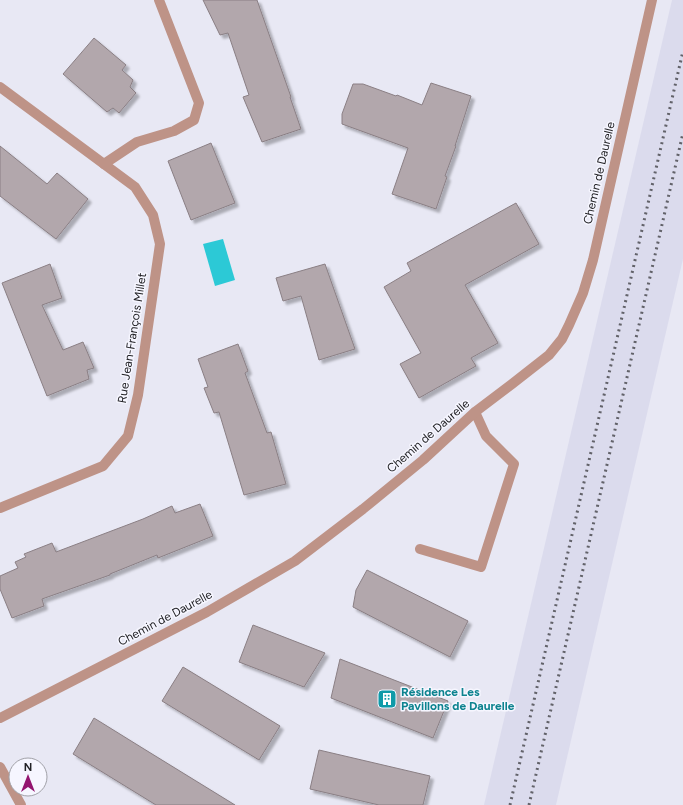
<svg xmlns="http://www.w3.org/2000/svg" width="683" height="805" font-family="Figtree,sans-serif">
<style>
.built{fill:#dbdbed}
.water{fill:#2cc9d6}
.building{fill:#b2a7ac;stroke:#8a7f84;filter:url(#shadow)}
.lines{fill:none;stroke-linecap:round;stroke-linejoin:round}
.lane{stroke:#be9387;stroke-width:10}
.street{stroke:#be9387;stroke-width:10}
.rail{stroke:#626269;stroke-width:3;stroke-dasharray:2 4;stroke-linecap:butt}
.labels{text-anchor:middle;stroke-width:3;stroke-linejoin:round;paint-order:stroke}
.street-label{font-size:12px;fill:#222226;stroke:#f6f6ff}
.culture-label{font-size:12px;font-weight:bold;fill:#0d838f;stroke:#f6f6ff;text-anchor:start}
</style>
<defs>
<filter id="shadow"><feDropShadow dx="3.5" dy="3.5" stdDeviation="1" flood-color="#0004"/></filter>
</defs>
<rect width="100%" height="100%" fill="#e8e8f4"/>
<polygon class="built" points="672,0 683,0 683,259 556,805 484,805"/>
<polygon class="water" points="223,239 235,280 215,286 203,244"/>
<g class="building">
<polygon points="203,0 257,0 291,97 290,97 301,129 262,142 243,97 249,95 228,33 220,35"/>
<polygon points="94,38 126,65 122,70 133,80 130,87 136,93 119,113 113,108 107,112 63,74"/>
<polygon points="431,83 471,96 455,146 456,146 445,176 447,177 436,209 392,194 408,148 342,124 342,114 353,84 363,84 396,96 397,95 422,105"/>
<polygon points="211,143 235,203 191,220 168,161"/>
<polygon points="0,146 47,184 57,173 88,199 56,239 0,196"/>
<polygon points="516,203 539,244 465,285 498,343 471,358 476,366 419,398 400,364 421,353 384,287 411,271 407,263"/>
<polygon points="50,264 62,298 42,305 63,350 83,342 94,368 87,370 89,379 47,396 2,283"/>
<polygon points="325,264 355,349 319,360 301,296 283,301 276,278"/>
<polygon points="238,344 248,371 245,373 267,433 271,432 286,484 244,495 219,412 214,413 204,388 208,387 198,359"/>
<polygon points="200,504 213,536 158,558 157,555 110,574 110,575 42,599 44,606 12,618 0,589 0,576 18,568 15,562 26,557 24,554 52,543 56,552 143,519 172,506 175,513"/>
<polygon points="367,570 468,621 450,657 353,607 356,590"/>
<polygon points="253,625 325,653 304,687 239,662"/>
<polygon points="340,659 448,701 433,738 331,698"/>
<polygon points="183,667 280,726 259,760 162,701"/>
<polygon points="94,718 144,749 235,805 156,805 73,754"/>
<polygon points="319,750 430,776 423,805 379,805 310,789"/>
</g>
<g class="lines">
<polyline class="lane" points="420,549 481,567 514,464 486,436 475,412"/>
<g class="street">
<polyline points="0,87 135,187 153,215 160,244 138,395 128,436 103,466 0,508"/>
<polyline points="104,164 137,142 174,131 194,120 199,103 159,0"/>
<polyline points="0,718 207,612 295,561 363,509 423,460 475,412 512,384 549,355 562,339 569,325 583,293 593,260 652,0"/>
<polyline points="0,767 21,805"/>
</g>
<g class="rail">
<polyline points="510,805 683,51"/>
<polyline points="529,805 683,133"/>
</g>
</g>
<defs>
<symbol id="building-square" viewBox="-11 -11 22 22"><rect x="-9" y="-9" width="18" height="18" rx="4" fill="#0f9aa8" stroke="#f6f6ff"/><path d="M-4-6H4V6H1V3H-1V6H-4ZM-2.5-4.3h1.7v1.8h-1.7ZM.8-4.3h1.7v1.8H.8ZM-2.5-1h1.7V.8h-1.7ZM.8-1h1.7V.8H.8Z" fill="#fff"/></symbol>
</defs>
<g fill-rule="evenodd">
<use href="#building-square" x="376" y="688" width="22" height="22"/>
</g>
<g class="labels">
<g class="street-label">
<text transform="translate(599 173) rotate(-77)" y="4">Chemin de Daurelle</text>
<text transform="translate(132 338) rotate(-81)" y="4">Rue Jean-François Millet</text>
<text transform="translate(428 436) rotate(-41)" y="4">Chemin de Daurelle</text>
<text transform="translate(165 618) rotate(-28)" y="4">Chemin de Daurelle</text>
</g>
<g class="culture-label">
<text x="401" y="696">Résidence Les<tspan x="401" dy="14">Pavillons de Daurelle</tspan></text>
</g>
</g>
<g transform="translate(28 777)"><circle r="19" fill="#f6f6ff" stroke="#a1a1a8"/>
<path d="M0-3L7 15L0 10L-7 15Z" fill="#93146f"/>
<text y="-6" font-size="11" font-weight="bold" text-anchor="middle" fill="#222226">N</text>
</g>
</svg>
